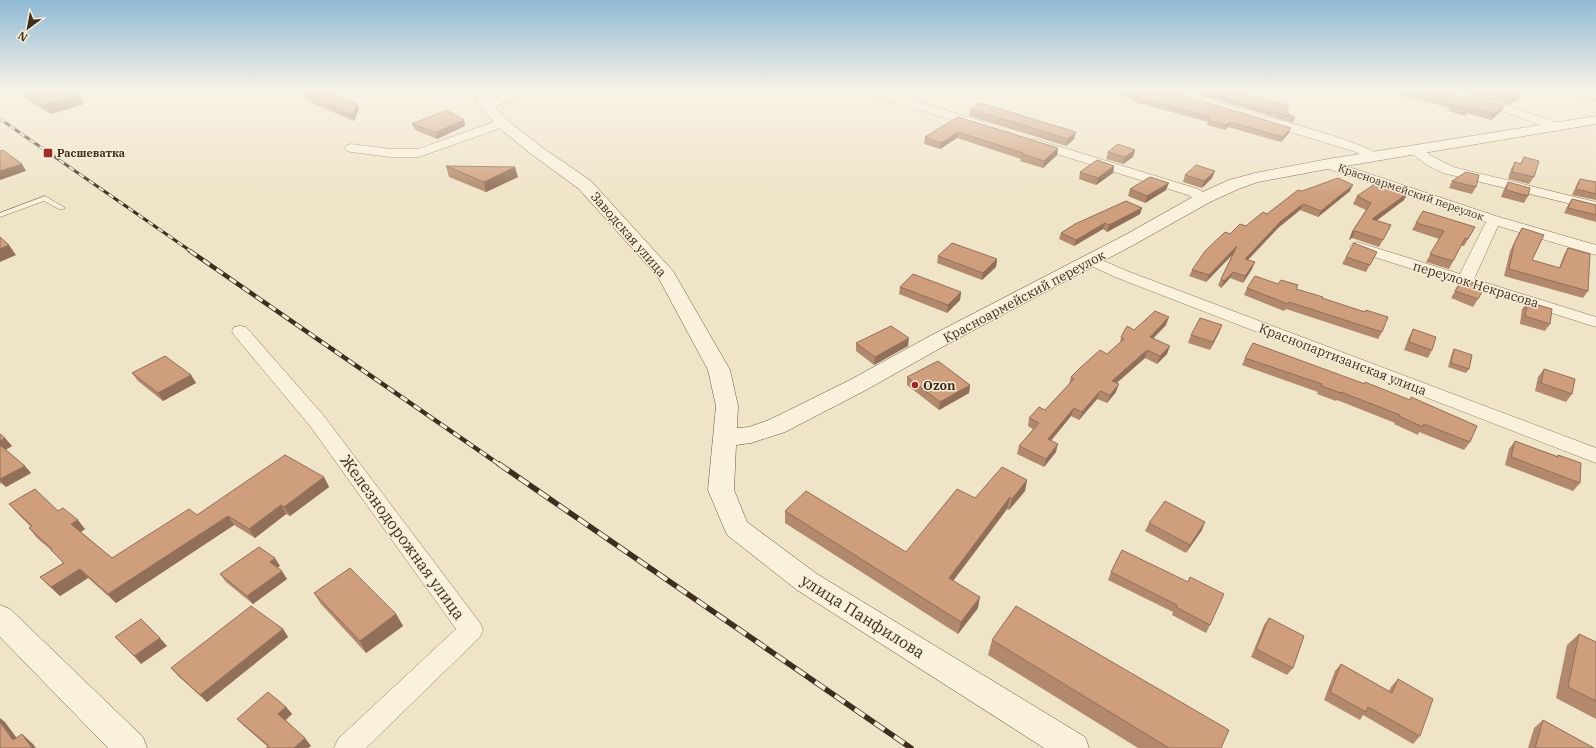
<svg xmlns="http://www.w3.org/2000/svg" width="1596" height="748" font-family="'IBM Plex Serif',serif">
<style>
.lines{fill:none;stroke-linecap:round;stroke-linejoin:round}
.lane-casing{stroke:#8d765c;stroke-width:1}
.street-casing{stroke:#8d765c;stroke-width:1}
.secondary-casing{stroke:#6f573f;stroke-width:1}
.lane{fill:#faf1dc;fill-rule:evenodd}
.street{fill:#faf1dc;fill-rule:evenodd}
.secondary{fill:#faf1dc;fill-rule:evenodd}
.rail-far2-casing{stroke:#3d2e20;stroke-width:3}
.rail-far1-casing{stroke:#3d2e20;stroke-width:4.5}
.rail-casing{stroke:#3d2e20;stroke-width:5.5}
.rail-far2{stroke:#f7eed8;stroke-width:2;stroke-dasharray:6;stroke-linecap:butt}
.rail-far1{stroke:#f7eed8;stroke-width:3;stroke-dasharray:8;stroke-linecap:butt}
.rail{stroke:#f7eed8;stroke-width:4;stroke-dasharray:12;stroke-linecap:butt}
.wall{fill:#b2896c}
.shaded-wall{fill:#916f58}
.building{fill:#cf9f7d;stroke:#916f58}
.poi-dot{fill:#9e2a2b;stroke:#f7eed8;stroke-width:1.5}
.labels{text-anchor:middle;stroke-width:3;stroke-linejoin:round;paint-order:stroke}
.far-poi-label{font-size:11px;font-weight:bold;fill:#3d2e20;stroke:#f7eed8;text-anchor:start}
.far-street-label{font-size:11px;fill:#3d2e20;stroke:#f7eed8}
.street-label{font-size:13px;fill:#3d2e20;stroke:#f7eed8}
.poi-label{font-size:13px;font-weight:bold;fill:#3d2e20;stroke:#f7eed8;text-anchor:start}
.near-street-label{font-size:16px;fill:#3d2e20;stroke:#f7eed8}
</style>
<rect width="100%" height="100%" fill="#f0e4c8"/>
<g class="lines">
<defs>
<g id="lane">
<polygon points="1569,91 1579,91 1596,96 1596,100"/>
<polygon points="45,196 65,208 63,209 59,209 44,201 0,217 0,213"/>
</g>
<g id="street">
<polygon points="512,91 527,91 526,93 491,108 483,108 481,106 483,104"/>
<polygon points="867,91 885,91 984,122 986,125 984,128 976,128 868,93"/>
<polygon points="1163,91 1181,91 1240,109 1242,112 1240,115 1232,115 1164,93"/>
<polygon points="1480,100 1512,107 1561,124 1563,127 1561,130 1557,131 1505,112 1476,105 1474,103 1476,101"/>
<path d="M1268,117c19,5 105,28 113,40l-1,3h-10l-14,-8 -92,-28 -2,-3 2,-3z"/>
<polygon points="502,119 506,120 508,123 506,126 419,157 391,157 351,152 347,151 345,148 347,145 351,144 391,149 418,149"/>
<path d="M1035,139l163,50 11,6 2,3 -2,3c-8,2 -14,-2 -21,-6l-157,-49 -2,-3 2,-3z"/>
<path d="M1416,146l4,1 10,8 23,12 143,35v8l-153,-37c-12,-6 -25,-12 -33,-23l2,-3z"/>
<polygon points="1328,160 1499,217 1596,245 1596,255 1498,226 1474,279 1596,317 1596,327 1352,250 1349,247 1352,244 1357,242 1460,274 1486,222 1323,167 1321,164 1323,161"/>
<polygon points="1090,255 1127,271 1596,448 1596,463 1115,277 1085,263 1082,260 1085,257"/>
<polygon points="240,326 246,327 324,416 480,623 483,630 480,637 366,748 334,748 338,739 456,629 310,426 234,335 232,331 234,327"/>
</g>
<g id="secondary">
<polygon points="473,91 487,91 493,104 507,120 543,148 591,181 673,271 730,370 738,406 737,428 749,427 769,420 850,380 930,336 1125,235 1198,194 1229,180 1255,173 1328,159 1596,116 1596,124 1328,169 1258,182 1241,188 1210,202 1137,243 944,346 866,390 785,432 751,443 736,445 734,490 747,522 817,574 1085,737 1089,748 1044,748 797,590 727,535 708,490 716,406 708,370 658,277 579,189 531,154 497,126 480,106"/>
<polygon points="0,605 10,609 143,737 147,748 108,748 0,637"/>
</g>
</defs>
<use href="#lane" class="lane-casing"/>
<use href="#street" class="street-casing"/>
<use href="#secondary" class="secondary-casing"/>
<use href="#lane" class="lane"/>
<use href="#street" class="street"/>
<use href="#secondary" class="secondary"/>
<defs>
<polyline id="rail-far2" points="0,119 192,252"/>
<polyline id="rail-far1" points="190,251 500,465"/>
<polyline id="rail" points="499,464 911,748"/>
</defs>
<use href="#rail-far2" class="rail-far2-casing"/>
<use href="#rail-far1" class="rail-far1-casing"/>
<use href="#rail" class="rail-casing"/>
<use href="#rail-far2" class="rail-far2"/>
<use href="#rail-far1" class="rail-far1"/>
<use href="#rail" class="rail"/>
</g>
<g class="wall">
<polygon points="22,91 79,94 84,104 51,114 27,100"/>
<polygon points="1108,91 1169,91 1289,133 1281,142 1228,127 1225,130 1207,125 1208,122 1131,101 1132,98"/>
<polygon points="1187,91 1236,91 1287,112 1295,118 1293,123"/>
<polygon points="1383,91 1439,91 1504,106 1500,112 1491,120 1467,113 1465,116 1448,111 1450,108"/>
<polygon points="1440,91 1524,91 1515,103 1513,102 1509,105 1458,92"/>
<polygon points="305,95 357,104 359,109 354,121 307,101"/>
<polygon points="970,109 1074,139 1066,146 969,116"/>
<polygon points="958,117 1058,148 1057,155 1043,168 1020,161 1021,159 957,138 940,149 924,144 925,137"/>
<polygon points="412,124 465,126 437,139 415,130"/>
<polygon points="1135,150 1133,157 1123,164 1106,159 1108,152"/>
<polygon points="1524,157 1534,177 1529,184 1508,179 1511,169 1515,162 1520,164"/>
<polygon points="446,166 518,177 486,192 449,177"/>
<polygon points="1114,166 1113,173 1096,185 1079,179 1080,172"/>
<polygon points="1215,171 1212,178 1202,188 1183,182 1185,175"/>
<polygon points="1580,179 1596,182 1596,200 1572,195 1577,184"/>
<polygon points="1452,181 1476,187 1472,194 1449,188"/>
<polygon points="1508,182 1528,196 1524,203 1501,197 1504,189"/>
<polygon points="1130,189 1166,190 1145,203 1128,196"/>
<polygon points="1302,191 1350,191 1318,217 1300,210 1278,228 1248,260 1252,269 1243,283 1230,278 1221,288 1218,285 1221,279 1232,255 1206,282 1189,276 1192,270 1230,234 1267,214"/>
<polygon points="1357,196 1404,200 1376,221 1391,225 1379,247 1352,238 1349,240 1352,232 1366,210 1353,204"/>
<polygon points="1572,199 1596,205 1596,222 1564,213 1568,205"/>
<polygon points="1142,208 1140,214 1107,232 1103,229 1074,246 1059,239 1061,233"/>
<polygon points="1416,223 1475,227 1464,246 1461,246 1449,269 1426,262 1439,239 1412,230"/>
<polygon points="1522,228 1532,260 1559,268 1564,255 1568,248 1588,291 1583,298 1504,276 1510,251 1518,235"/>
<polygon points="1377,252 1366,272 1342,264 1346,257"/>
<polygon points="938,256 997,259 996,267 982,280 937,263"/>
<polygon points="1462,279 1478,299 1473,307 1451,298"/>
<polygon points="1278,284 1297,289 1322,298 1382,332 1378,339 1286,309 1284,311 1244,295 1247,288"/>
<polygon points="900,287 961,292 960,300 947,313 899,294"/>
<polygon points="1528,302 1550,324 1545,331 1520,324 1522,309"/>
<polygon points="1166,325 1153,338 1167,354 1157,364 1145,358 1116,383 1116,392 1107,403 1097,399 1079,420 1071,416 1051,440 1056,452 1044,467 1017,454 1019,446 1033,429 1028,426 1029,418 1045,410 1069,384 1071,377 1107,354 1120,343 1121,337 1134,330"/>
<polygon points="1222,325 1210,350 1188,343 1191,335"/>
<polygon points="1413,329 1432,350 1428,358 1404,350 1409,337"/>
<polygon points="856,343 908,346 874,365 856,351"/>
<polygon points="1454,349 1469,369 1466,373 1448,367 1452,353"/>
<polygon points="1245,358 1364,384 1470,442 1464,450 1419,432 1418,435 1394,424 1395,423 1337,400 1336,401 1317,394 1318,392 1242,365"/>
<polygon points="1544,369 1572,394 1566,402 1535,391 1538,377"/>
<polygon points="132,373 191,375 196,383 163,401 138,381"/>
<polygon points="907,377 970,385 969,393 939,410 907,385"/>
<polygon points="0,434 12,446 6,450 31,473 6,487 1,483 0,484"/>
<polygon points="1515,441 1557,456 1558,455 1580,483 1573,491 1505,465 1509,449"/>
<polygon points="324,477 329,487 290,516 286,514 255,538 234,525 116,603 88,578 60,596 49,586 40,577 63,563 51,550 37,538 29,528 31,527 17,513 9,504 58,511 85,529 81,532 112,558 197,515"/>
<polygon points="1027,480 1025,491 1009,510 1007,509 953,581 978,608 958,634 785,523 785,511 906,552 975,498"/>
<polygon points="1149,523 1202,530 1186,553 1145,531"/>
<polygon points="1122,550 1210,625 1206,633 1172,615 1173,612 1108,580 1111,572"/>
<polygon points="280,566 277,568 287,579 253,604 226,582 220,574"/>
<polygon points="314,593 396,614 403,626 366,653 321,604"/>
<polygon points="1269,618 1293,668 1287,675 1251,657 1264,625"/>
<polygon points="283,629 288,637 207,702 178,676 171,668"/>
<polygon points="1579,634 1596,642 1596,719 1556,698 1567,645"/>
<polygon points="992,640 1221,748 1138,748 988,655"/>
<polygon points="1341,664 1389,691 1391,687 1398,679 1420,736 1413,744 1363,715 1360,720 1324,700 1335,671"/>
<polygon points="286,707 292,714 286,720 311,746 268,747 244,726 237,719"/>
<polygon points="1543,720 1594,748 1528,748 1534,728"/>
</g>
<g class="shaded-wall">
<polygon points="1523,91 1524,91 1515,103 1519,96"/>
<polygon points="79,94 84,104 51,114 45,104"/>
<polygon points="1516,96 1513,102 1509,105 1513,98"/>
<polygon points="357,104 359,109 354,121 352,115"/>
<polygon points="1504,106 1500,112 1491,120 1494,113"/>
<polygon points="464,120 465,126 437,139 436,132"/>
<polygon points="1230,122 1228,127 1225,130 1226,125"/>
<polygon points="1291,128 1289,133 1281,142 1283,137"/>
<polygon points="958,132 957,138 940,149 941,143"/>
<polygon points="1076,132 1074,139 1066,146 1068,139"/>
<polygon points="1058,148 1057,155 1043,168 1044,161"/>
<polygon points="1135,150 1133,157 1123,164 1125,157"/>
<polygon points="22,164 26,171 0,180 0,171"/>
<polygon points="1114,166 1113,173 1096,185 1098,178"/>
<polygon points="515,167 518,177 486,192 484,182"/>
<polygon points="1215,171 1212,178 1202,188 1204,181"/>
<polygon points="1169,183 1166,190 1145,203 1147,196"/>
<polygon points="1353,185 1350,191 1318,217 1321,211"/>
<polygon points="1408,193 1404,200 1368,227 1372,219"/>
<polygon points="1303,204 1300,210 1278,228 1242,266 1245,259 1281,221"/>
<polygon points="1142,208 1140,214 1107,232 1109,225"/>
<polygon points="1105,223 1103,229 1074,246 1076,240"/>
<polygon points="1355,231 1352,238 1349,240 1352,232"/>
<polygon points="9,245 16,255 0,262 0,249"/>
<polygon points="1237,246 1234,253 1206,282 1209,275"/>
<polygon points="997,259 996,267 982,280 983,273"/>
<polygon points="1255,262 1252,269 1243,283 1245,276"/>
<polygon points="1233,272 1230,278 1221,288 1224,281"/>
<polygon points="961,292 960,300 947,313 948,305"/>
<polygon points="1169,317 1166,325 1147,345 1150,337"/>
<polygon points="1222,325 1219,333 1210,350 1213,342"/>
<polygon points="909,338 908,346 874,365 875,357"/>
<polygon points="1170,346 1167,354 1157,364 1160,356"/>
<polygon points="1147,350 1145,358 1110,389 1112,381"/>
<polygon points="191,375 196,383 163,401 158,393"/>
<polygon points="1119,384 1116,392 1107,403 1110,395"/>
<polygon points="970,385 969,393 939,410 940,402"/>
<polygon points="1100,391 1097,399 1079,420 1082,412"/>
<polygon points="1074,408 1071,416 1046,447 1048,439"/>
<polygon points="5,438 12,446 4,450 0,446 0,441"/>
<polygon points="1058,444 1056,452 1044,467 1046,459"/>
<polygon points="25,466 31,473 6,487 0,480 0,479"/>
<polygon points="324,477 329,487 290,516 284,507"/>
<polygon points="1027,480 1025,491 1009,510 1012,499"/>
<polygon points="1010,497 1007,509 947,589 949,578"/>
<polygon points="281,505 286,514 255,538 249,529"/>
<polygon points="228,516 234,525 116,603 108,594"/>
<polygon points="78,520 85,529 79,533 71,524"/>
<polygon points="1205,522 1202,530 1186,553 1190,545"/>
<polygon points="275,558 280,566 275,570 270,562"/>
<polygon points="80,569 88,578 60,596 51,587"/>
<polygon points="282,571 287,579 253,604 247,596"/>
<polygon points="980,597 978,608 958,634 961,622"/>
<polygon points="396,614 403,626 366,653 360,641"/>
<polygon points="283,629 288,637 207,702 200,695"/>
<polygon points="160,638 167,646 141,664 134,656"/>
<polygon points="286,707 292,714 284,721 278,714"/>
<polygon points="0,718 5,722 24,748 13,740 0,722"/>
<polygon points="22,734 33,744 36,748 32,748"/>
<polygon points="305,738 311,746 308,748 294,748"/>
</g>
<g class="building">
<polygon points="22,91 73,91 79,94 45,104"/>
<polygon points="316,91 328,91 357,104 352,115 305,95"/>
<polygon points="1126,91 1169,91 1291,128 1283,137 1230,122 1226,125 1208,120 1211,117 1133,96 1135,94"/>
<polygon points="1204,91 1236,91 1289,106 1286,112 1295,118"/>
<polygon points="1412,91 1439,91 1504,106 1494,113 1471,107 1469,109 1452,105 1454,102"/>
<polygon points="1483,91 1523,91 1519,96 1516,96 1513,98"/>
<polygon points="980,103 1076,132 1068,139 970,109"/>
<polygon points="447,110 464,120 436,132 412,124"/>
<polygon points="958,117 1058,148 1044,161 1022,154 1023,153 958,132 941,143 925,137"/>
<polygon points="1118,144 1135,150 1125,157 1108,152"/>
<polygon points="3,150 22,164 0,171 0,151"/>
<polygon points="1524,157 1539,161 1534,177 1512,172 1515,162 1521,164"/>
<polygon points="1097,160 1114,166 1098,178 1080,172"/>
<polygon points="1196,165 1215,171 1204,181 1185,175"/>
<polygon points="446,166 515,167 484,182"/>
<polygon points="1466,172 1479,175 1476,187 1452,181"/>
<polygon points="1150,177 1169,183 1147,196 1130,189"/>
<polygon points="1338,178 1353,185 1321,211 1303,204 1281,221 1245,259 1255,262 1245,276 1233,272 1224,281 1221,279 1237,246 1209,275 1192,270 1205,251 1225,232 1230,234 1240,224 1246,226 1263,212 1267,214 1298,190 1302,191"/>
<polygon points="1580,179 1596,182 1596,194 1576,189"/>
<polygon points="1378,182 1408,193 1372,219 1391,225 1383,240 1355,231 1352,232 1371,203 1357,196"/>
<polygon points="1508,182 1530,188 1528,196 1506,190"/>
<polygon points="1572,199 1596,205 1596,215 1568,208"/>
<polygon points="1126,201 1142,208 1109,225 1105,223 1076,240 1061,233 1075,224"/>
<polygon points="1423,211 1475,227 1468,239 1465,238 1453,261 1430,254 1444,231 1416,223"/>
<polygon points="1522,228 1544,235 1532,260 1560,268 1568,248 1590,254 1588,291 1509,269 1514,244"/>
<polygon points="0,237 9,245 0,249"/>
<polygon points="952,243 997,259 983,273 938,256"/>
<polygon points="1354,243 1377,252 1370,265 1346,257"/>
<polygon points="913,274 961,292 948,305 900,287"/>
<polygon points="1255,276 1278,284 1281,280 1298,285 1296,289 1323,297 1322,298 1365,312 1366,310 1388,317 1382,332 1289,302 1288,304 1247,288"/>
<polygon points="1462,279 1485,286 1478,299 1455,291"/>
<polygon points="1528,302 1552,309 1550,324 1525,316"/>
<polygon points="1155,311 1169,317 1150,337 1170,346 1160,356 1147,350 1112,381 1119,384 1110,395 1100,391 1082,412 1074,408 1048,439 1058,444 1046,459 1019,446 1039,423 1029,418 1039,407 1045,410 1074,379 1071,377 1081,367 1100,350 1107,354 1124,339 1121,337 1127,326 1134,330"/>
<polygon points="1200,318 1222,325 1213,342 1191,335"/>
<polygon points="891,326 909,338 875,357 856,343"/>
<polygon points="1413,329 1436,337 1432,350 1409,342"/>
<polygon points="1253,343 1365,384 1365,382 1410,400 1411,397 1477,426 1470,442 1424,424 1423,427 1399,416 1400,415 1341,392 1341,393 1321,386 1322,384 1245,358"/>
<polygon points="1454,349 1472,355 1469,369 1451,363"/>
<polygon points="165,356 191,375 158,393 132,373"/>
<polygon points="938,361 970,385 940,402 907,377"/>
<polygon points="1544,369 1575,379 1572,394 1541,383"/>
<polygon points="0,434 5,438 0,441"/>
<polygon points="1515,441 1558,457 1558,455 1581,463 1580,483 1511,457"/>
<polygon points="0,445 25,466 0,479"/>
<polygon points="285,455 324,477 284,507 281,505 249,529 228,516 108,594 80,569 51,587 40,577 64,563 51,550 52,549 29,528 32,526 9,504 35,489 58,511 63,508 78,520 71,524 112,558 189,509 197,515"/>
<polygon points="1002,467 1027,480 1012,499 1010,497 949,578 980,597 961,622 785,511 806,491 906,552 957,489 975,498"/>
<polygon points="1165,501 1205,522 1190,545 1149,523"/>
<polygon points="259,547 275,558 270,562 282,571 247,596 220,574"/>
<polygon points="1122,550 1188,582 1190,577 1224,594 1210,625 1176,607 1177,605 1111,572"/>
<polygon points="350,568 396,614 360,641 314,593"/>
<polygon points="251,606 283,629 200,695 171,668"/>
<polygon points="1016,606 1229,730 1221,748 1169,748 992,640"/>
<polygon points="1269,618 1304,636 1293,668 1256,649"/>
<polygon points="141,619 160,638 134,656 115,637"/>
<polygon points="1579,634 1596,642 1596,701 1568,687"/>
<polygon points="1341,664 1392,693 1398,679 1433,699 1420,736 1368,707 1366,712 1330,692"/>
<polygon points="268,692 286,707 278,714 305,738 294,748 266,748 269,746 237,719"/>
<polygon points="1543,720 1594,748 1535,748"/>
<polygon points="0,722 13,740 22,734 32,748 0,748"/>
</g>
<linearGradient id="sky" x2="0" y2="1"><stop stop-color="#8fbad6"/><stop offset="0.46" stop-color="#f8f3e6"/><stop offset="1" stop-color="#f8f3e6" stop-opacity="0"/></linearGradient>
<rect width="1596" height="196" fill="url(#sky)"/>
<g class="poi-dot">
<rect x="43" y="148" width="10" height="10" rx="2"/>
<circle cx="915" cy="385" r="4"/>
</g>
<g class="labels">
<g class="far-poi-label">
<text x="57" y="157">Расшеватка</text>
</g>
<g class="far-street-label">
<text transform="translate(1411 192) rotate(19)" y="4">Красноармейский переулок</text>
</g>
<g class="street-label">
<text transform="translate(629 234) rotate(49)" y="5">Заводская улица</text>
<text transform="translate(1476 284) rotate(17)" y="5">переулок Некрасова</text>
<text transform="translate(1024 296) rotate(-28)" y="5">Красноармейский переулок</text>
<text transform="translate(1343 359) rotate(21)" y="5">Краснопартизанская улица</text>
</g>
<g class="poi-label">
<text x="923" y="390">Ozon</text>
</g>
<g class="near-street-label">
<text transform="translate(403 537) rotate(54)" y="6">Железнодорожная улица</text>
<text transform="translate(863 616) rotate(32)" y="6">улица Панфилова</text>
</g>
</g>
<g transform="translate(28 28) rotate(212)" stroke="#f7eed8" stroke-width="3" paint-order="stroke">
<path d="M0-3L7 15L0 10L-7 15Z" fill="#3d2e20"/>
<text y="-6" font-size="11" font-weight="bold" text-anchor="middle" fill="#3d2e20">N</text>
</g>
</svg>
